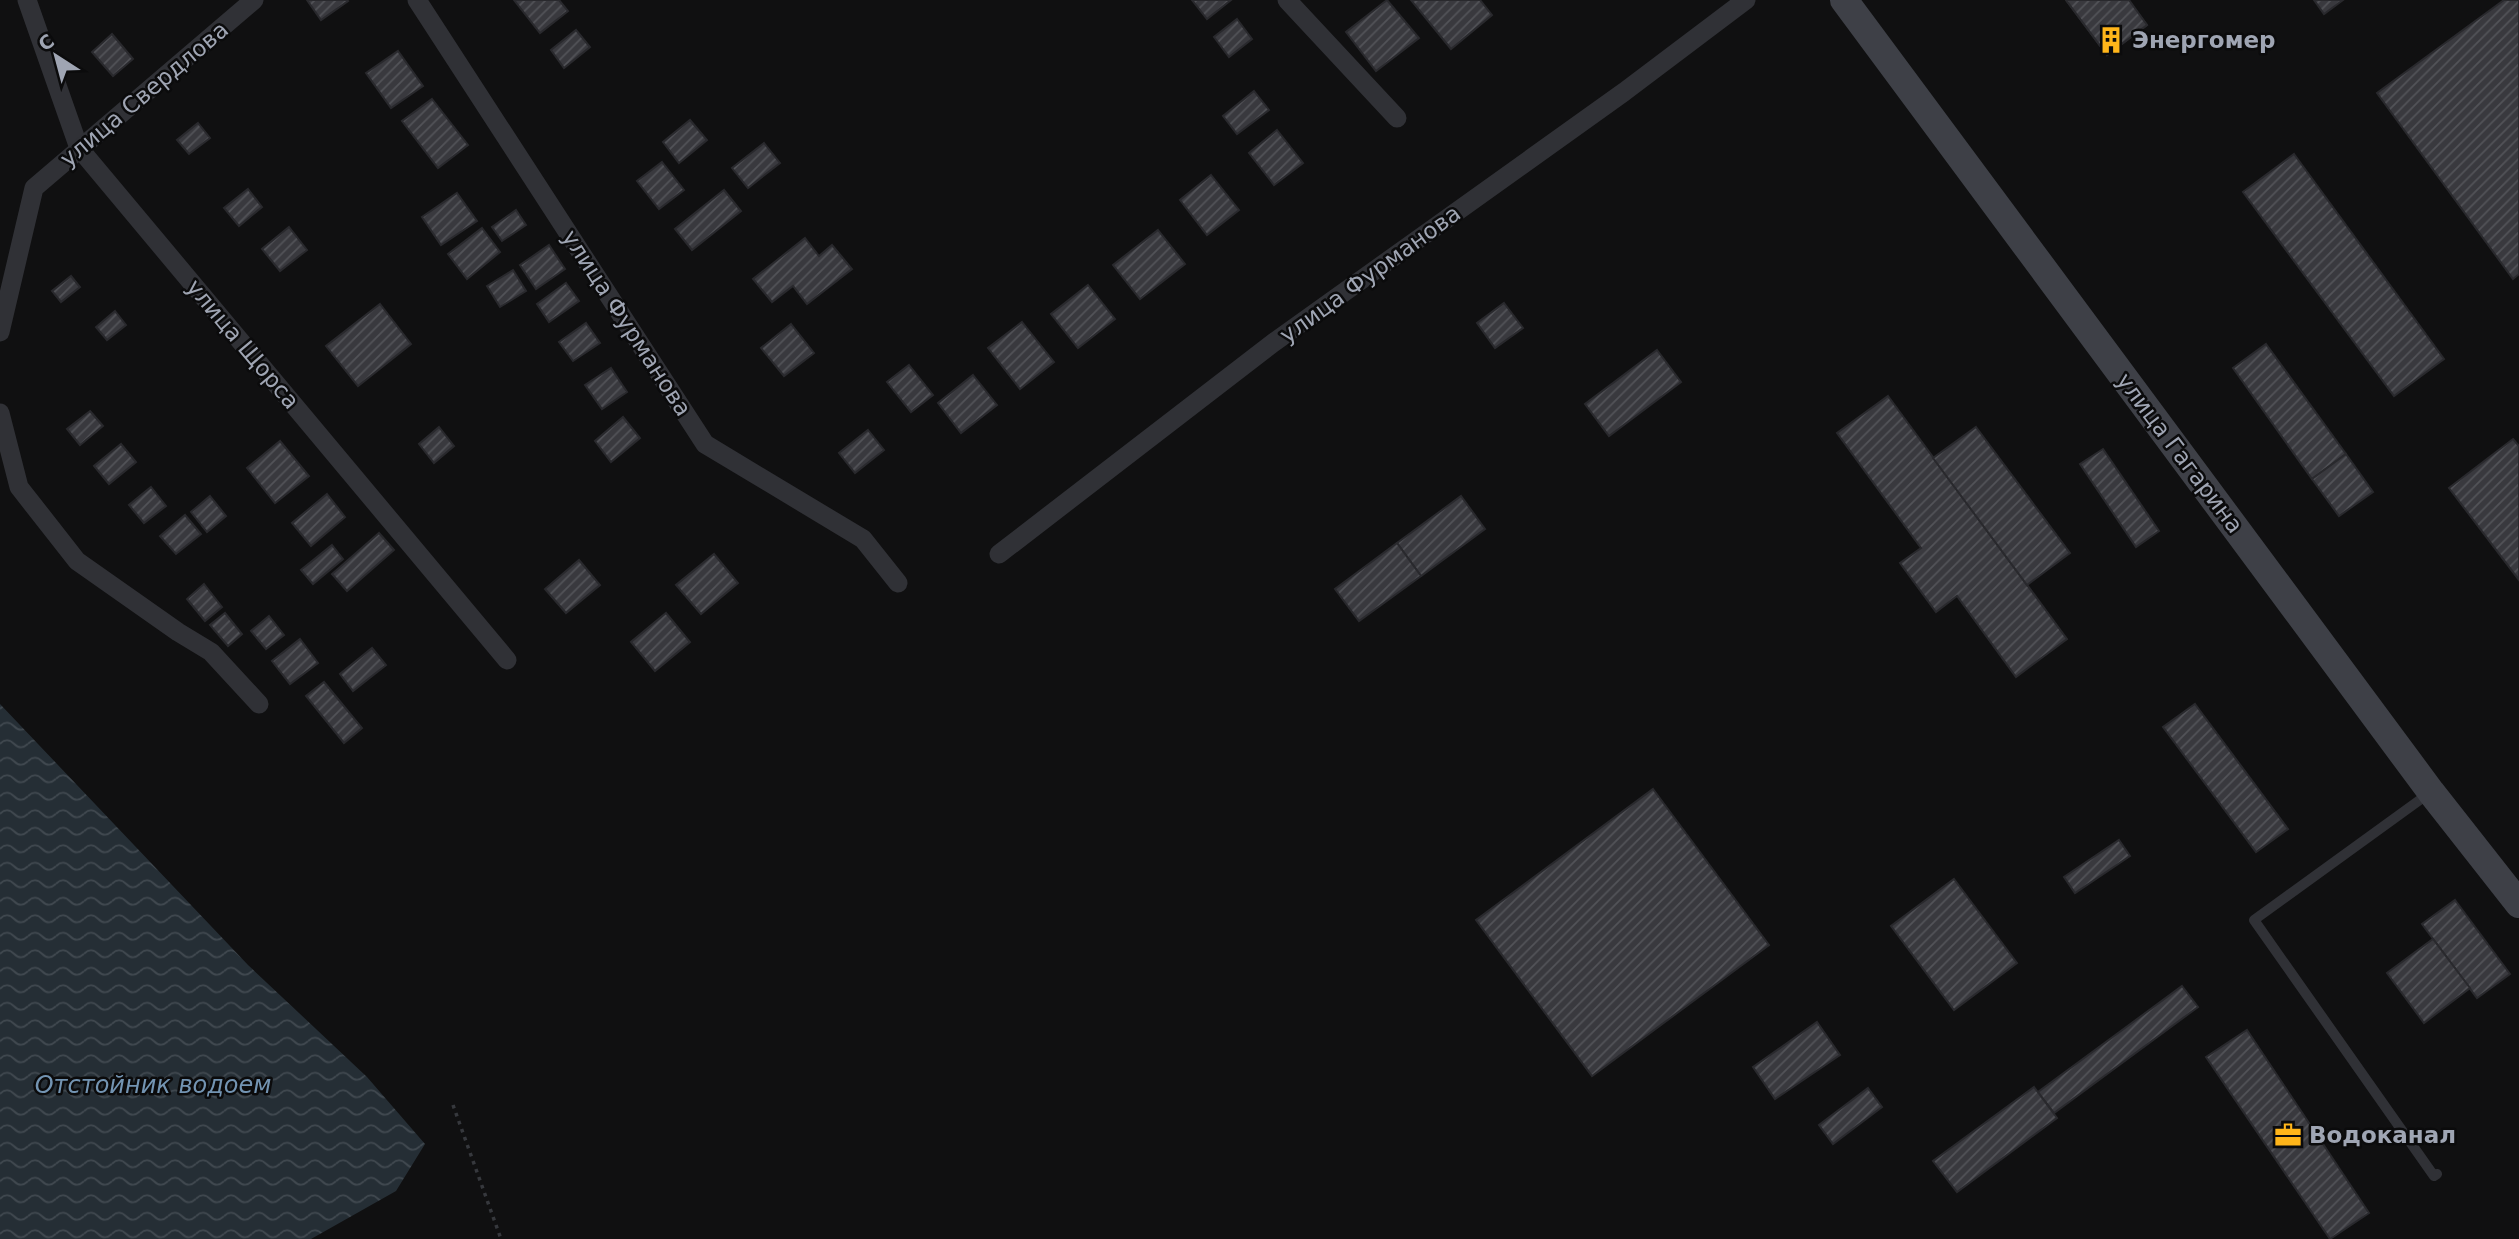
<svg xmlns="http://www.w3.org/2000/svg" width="2519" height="1239" font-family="'DejaVu Sans',sans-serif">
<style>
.water{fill:url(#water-waves)}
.building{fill:url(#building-hatch);stroke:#29292d;stroke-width:2}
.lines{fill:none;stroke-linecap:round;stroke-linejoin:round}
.path{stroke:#36383d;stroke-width:3.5;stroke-dasharray:3.5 5;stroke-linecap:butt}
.lane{stroke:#303136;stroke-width:10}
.street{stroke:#303136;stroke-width:19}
.secondary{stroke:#3e4047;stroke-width:28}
.labels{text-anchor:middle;stroke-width:5;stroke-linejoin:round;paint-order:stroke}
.poi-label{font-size:23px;font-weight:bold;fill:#9fa5b3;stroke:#0b0b0c;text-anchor:start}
.street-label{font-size:23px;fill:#9fa5b3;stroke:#0b0b0c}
.water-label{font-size:24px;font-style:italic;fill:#7394b2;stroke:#0b0b0c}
</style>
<defs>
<pattern id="water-waves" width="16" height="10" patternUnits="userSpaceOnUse" patternTransform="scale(1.75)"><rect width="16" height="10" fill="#252e35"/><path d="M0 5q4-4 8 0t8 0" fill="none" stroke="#414950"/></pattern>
<pattern id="building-hatch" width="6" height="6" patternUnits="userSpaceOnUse" patternTransform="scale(1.75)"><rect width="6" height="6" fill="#39393e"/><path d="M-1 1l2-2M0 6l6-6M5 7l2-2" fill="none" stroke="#525358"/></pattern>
</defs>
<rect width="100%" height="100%" fill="#101011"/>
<polygon class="water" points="0,704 248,965 367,1077 425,1144 396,1191 311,1239 0,1239"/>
<g class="building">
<polygon points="307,0 347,0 348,1 321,20"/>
<polygon points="514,0 559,0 568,11 540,33"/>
<polygon points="1192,0 1231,0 1207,19"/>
<polygon points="1387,0 1419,38 1376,71 1346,32"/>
<polygon points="1411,0 1480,0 1492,15 1451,49"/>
<polygon points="2066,0 2128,0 2147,25 2107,55"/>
<polygon points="2066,0 2129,0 2147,25 2107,55"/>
<polygon points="2314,0 2343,0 2324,14"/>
<polygon points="2504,0 2519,0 2519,274 2513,279 2377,93"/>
<polygon points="1237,19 1252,39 1229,57 1214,37"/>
<polygon points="576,30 590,47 564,68 551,50"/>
<polygon points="112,34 133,59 113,76 92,52"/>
<polygon points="398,51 423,86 391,108 366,73"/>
<polygon points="1254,91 1269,110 1237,134 1223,116"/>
<polygon points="432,99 468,145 438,168 402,121"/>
<polygon points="690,120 707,140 679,163 663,142"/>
<polygon points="198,123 210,138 189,154 177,140"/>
<polygon points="1277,130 1303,163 1274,185 1249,153"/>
<polygon points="764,143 780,163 748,188 732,168"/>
<polygon points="2294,154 2444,359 2394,396 2243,192"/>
<polygon points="662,162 684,190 659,209 637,181"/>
<polygon points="1211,175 1239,210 1207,235 1180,200"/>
<polygon points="248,189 262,207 239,226 224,208"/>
<polygon points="724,190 741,211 692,250 675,229"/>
<polygon points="457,193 477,221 441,245 422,217"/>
<polygon points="516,210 526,225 502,241 492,227"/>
<polygon points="289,227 307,250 280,271 262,249"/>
<polygon points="482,228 500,252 467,279 448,254"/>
<polygon points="1158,230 1185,264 1140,299 1113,265"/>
<polygon points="805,238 819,256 832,245 852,269 807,304 793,286 772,302 753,279"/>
<polygon points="549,245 565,269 536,289 520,265"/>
<polygon points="513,270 526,291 500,307 487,286"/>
<polygon points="71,276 80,287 61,302 52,291"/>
<polygon points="566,283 579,301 549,322 537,304"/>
<polygon points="1088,285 1115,319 1078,348 1051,314"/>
<polygon points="1504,303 1523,328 1495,348 1477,323"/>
<polygon points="380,304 411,344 358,386 326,346"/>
<polygon points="115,311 126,325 107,340 96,327"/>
<polygon points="1022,322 1054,362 1020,389 988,348"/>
<polygon points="586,323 600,343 573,361 559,342"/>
<polygon points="791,324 814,353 784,376 761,348"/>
<polygon points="2266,344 2346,454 2312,479 2233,368"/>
<polygon points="1657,350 1681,382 1609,436 1585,404"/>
<polygon points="909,365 933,395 911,412 887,382"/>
<polygon points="611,368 627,392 602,409 585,385"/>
<polygon points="973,375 997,405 961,433 938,403"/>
<polygon points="1888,396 2067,639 2016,677 1957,596 1936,612 1900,563 1921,548 1837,433"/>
<polygon points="90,411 103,426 80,445 67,429"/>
<polygon points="623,417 640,438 611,462 595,441"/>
<polygon points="439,427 454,446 434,463 419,444"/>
<polygon points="1976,427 2070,553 2027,585 1933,458"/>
<polygon points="868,430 884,450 855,473 839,453"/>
<polygon points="2513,439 2519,446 2519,580 2449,488"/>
<polygon points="280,441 309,476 275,503 247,468"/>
<polygon points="121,444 136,462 109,484 94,466"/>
<polygon points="2103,449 2159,531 2136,547 2080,464"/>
<polygon points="2346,454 2373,492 2339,516 2312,479"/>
<polygon points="151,487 166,506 144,523 129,505"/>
<polygon points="327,494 345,517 311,546 292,523"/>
<polygon points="210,496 226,516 207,532 191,512"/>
<polygon points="1461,496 1485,529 1421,576 1397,543"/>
<polygon points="185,515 201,534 176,554 160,536"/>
<polygon points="379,533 394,550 347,591 332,574"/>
<polygon points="1397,543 1421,576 1359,621 1335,589"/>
<polygon points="332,545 343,559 313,584 301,570"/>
<polygon points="714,554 738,583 701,614 676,585"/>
<polygon points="579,560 600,585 566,613 545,589"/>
<polygon points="204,584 222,607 205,621 187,599"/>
<polygon points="225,613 242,634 228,646 210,625"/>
<polygon points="666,613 690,642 655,671 631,642"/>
<polygon points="269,616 284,635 266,649 251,631"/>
<polygon points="300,639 318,663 290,684 272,661"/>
<polygon points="372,648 386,665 353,691 340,674"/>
<polygon points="324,682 362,728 344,743 306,696"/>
<polygon points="2195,704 2288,829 2256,852 2163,727"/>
<polygon points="1653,789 1769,945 1592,1076 1476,920"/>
<polygon points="2119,840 2130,856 2075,893 2064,877"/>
<polygon points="1954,879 2017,963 1954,1010 1891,926"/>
<polygon points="2455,900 2510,974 2477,998 2422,924"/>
<polygon points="2433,939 2470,988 2424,1023 2387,973"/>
<polygon points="2182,986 2198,1007 2054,1113 2038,1092"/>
<polygon points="1817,1022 1840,1055 1775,1099 1753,1067"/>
<polygon points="2247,1030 2369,1213 2330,1239 2206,1057"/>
<polygon points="2034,1087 2057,1118 1957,1192 1933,1161"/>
<polygon points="1868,1088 1882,1107 1833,1144 1819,1125"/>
</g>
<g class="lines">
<polyline class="path" points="453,1105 501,1239"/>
<polyline class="lane" points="2428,794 2254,920 2434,1176 2437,1174"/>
<g class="street">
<polyline points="27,0 79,148 507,660"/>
<polyline points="417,0 705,444 863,539 898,583"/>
<polyline points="1287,0 1397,118"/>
<polyline points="0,332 34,188 254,0"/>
<polyline points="0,413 19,487 77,561 178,632 211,652 259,704"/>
<polyline points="999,554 1273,343 1624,92 1746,0"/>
</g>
<polyline class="secondary" points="1844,0 2431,792 2519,904"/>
</g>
<defs>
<symbol id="building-bare" viewBox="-9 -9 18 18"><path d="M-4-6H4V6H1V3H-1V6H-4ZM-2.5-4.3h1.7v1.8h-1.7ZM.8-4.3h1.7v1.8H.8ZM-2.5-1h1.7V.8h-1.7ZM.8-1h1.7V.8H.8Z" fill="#ffb51a" stroke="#0b0b0c" stroke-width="2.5" paint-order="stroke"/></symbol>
<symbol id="office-bare" viewBox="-9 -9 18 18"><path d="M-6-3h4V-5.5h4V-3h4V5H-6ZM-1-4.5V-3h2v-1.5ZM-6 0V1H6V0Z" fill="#ffb51a" stroke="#0b0b0c" stroke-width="2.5" paint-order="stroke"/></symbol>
</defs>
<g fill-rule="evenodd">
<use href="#building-bare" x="2092" y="21" width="38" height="38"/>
<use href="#office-bare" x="2269" y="1116" width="38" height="38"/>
</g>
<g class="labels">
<g class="poi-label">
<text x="2132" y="48">Энергомер</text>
<text x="2309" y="1143">Водоканал</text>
</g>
<g class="street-label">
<text transform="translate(144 94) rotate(-40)" y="8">улица Свердлова</text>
<text transform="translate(1370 274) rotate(-36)" y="8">улица Фурманова</text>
<text transform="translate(627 323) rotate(57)" y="8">улица Фурманова</text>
<text transform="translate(243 344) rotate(50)" y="8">улица Щорса</text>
<text transform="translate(2180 453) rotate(53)" y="8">улица Гагарина</text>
</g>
<g class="water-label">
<text x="153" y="1093">Отстойник водоем</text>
</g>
</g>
<g transform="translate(56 56) rotate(324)" stroke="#0b0b0c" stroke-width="5" paint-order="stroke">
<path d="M0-5L12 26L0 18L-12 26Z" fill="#9fa5b3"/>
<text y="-10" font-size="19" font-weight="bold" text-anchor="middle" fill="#9fa5b3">С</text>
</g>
</svg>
